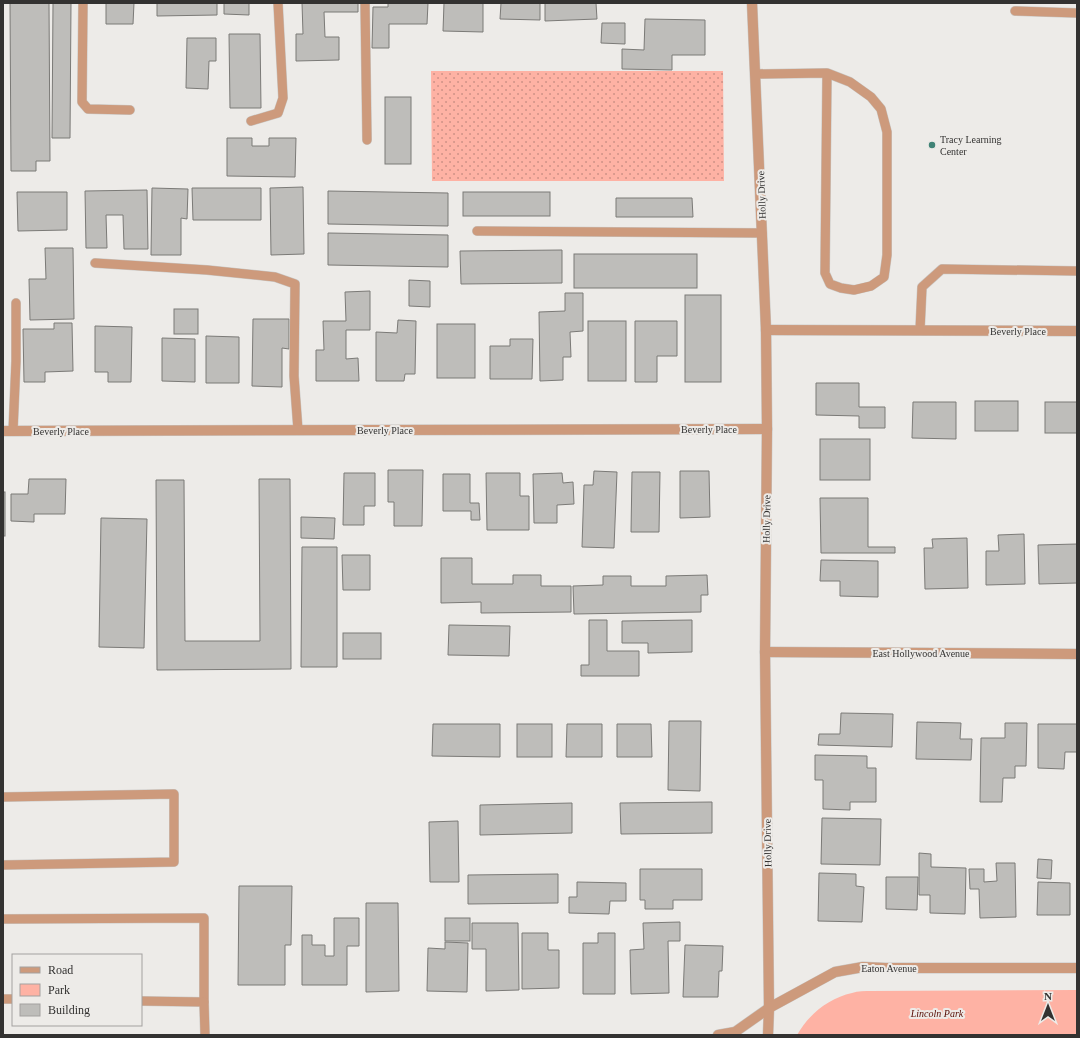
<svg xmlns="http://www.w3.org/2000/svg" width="1080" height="1038" font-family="Georgia,serif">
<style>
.grass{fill:url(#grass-dots)}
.green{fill:#feb2a4}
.building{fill:#bebdba;stroke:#7b7a77}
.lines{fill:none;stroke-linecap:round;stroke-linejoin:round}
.service-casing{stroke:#c8c6c3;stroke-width:10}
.minor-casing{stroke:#c8c6c3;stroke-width:11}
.tertiary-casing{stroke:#c8c6c3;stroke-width:11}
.service{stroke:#cd9a7c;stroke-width:9}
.minor{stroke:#cd9a7c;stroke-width:10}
.tertiary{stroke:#cd9a7c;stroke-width:10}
.poi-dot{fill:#408376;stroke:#edebe8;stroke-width:1.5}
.labels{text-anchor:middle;stroke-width:4;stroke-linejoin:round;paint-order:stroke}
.poi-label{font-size:10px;fill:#333231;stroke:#edebe8;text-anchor:start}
.street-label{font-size:10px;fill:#333231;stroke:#edebe8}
.park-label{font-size:10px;font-style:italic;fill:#580c04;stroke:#edebe8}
</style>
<defs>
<pattern id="grass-dots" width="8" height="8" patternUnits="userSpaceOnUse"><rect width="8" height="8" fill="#feb2a4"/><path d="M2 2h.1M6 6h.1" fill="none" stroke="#ce9186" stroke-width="1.8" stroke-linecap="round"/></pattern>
</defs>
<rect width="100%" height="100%" fill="#edebe8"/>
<polygon class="grass" points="431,71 723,71 724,181 432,181"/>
<path class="green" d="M1077,990v45h-280c12,-21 32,-37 55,-42 6,-2 13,-2 19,-2z"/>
<g class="building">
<polygon points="10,3 49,3 50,161 36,161 36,171 11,171"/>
<polygon points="53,3 71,3 70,138 52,138"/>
<polygon points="106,3 134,3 133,24 106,24"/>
<polygon points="157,3 217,3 217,15 157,16"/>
<polygon points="224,3 249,3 249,15 224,14"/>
<polygon points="302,3 358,3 358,12 324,12 325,37 339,37 339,60 296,61 296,34 303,34"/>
<polygon points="388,3 428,3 427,24 389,24 389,48 372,48 373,7 388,7"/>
<polygon points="444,3 483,3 483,32 443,31"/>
<polygon points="501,3 540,3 540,20 500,19"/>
<polygon points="545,3 596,3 597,19 545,21"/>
<polygon points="645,19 705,20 705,55 672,55 672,70 622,69 622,49 644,50"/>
<polygon points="602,23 625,23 625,44 601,43"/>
<polygon points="229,34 260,34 261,108 230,108"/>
<polygon points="187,38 216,38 216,61 209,61 208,89 186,88"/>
<rect x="385" y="97" width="26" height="67"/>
<polygon points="227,138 252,138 252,146 269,146 269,138 296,138 295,177 227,176"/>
<polygon points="303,187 304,254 271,255 270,188"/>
<polygon points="152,188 188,189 187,219 181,218 181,255 151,255"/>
<polygon points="192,188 261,188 261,220 193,220"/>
<polygon points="147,190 148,249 124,249 123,215 106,215 107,248 86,248 85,191"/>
<polygon points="328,191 448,193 448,226 328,224"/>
<polygon points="17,192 67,192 67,230 18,231"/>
<rect x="463" y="192" width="87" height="24"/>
<polygon points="616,198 692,198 693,217 616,217"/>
<polygon points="328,233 448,235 448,267 328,265"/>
<polygon points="45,248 73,248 74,319 30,320 29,279 46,279"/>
<polygon points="562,250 562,283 461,284 460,251"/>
<rect x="574" y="254" width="123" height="34"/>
<polygon points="409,280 430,281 430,307 409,306"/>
<polygon points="370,291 370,330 346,330 346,359 358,358 359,381 316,381 316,350 324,350 323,321 346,321 345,292"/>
<polygon points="565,293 583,293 583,331 570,332 571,357 563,357 563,380 540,381 539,312 565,311"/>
<rect x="685" y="295" width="36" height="87"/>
<rect x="174" y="309" width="24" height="25"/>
<polygon points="253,319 289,319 289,349 282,348 282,387 252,386"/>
<polygon points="398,320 416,321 415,374 405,374 404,381 376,381 376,332 397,333"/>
<rect x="588" y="321" width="38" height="60"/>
<polygon points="635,321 677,321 677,356 657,356 657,382 635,382"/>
<polygon points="54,323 72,323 73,371 45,372 45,382 24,382 23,329 54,329"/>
<rect x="437" y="324" width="38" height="54"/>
<polygon points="95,326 132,327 131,382 108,382 108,372 95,372"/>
<polygon points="206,336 239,337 239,383 206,383"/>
<polygon points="162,338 195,339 195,382 162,381"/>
<polygon points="510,339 533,339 532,379 490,379 490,346 510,346"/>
<polygon points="816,383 859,383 859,407 885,407 885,428 859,428 859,416 816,415"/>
<rect x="975" y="401" width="43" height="30"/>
<polygon points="913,402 956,402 956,439 912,438"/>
<rect x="1045" y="402" width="32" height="31"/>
<rect x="820" y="439" width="50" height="41"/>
<polygon points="388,470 423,470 422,526 394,526 394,502 388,502"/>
<polygon points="594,471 617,472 614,548 582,547 584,485 593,485"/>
<polygon points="680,471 709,471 710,517 680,518"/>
<polygon points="632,472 660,472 659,532 631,532"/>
<polygon points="344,473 375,473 375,506 364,506 364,525 343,525"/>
<polygon points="486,473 520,473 520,496 529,496 529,530 487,530"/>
<polygon points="562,473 563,483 573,482 574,504 557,505 557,523 534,523 533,474"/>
<polygon points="443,474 470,474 470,503 479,503 480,520 471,520 471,511 443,511"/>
<polygon points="29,479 66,479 65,514 34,514 34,522 11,521 11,494 28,494"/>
<polygon points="259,479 290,479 291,669 157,670 156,480 184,480 185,641 260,641"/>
<rect x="3" y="492" width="2" height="44"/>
<polygon points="820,498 868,498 868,547 895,547 895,553 821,553"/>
<polygon points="301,517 335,518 334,539 301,538"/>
<polygon points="101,518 147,519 144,648 99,647"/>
<polygon points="1024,534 1025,584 986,585 986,551 999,551 998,535"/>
<polygon points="967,538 968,588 925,589 924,548 933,548 932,539"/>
<polygon points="1077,544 1077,583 1039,584 1038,545"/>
<polygon points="302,547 337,547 337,667 301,667"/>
<polygon points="342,555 370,555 370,590 343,590"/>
<polygon points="441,558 472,558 472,584 513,584 513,575 541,575 541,586 571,586 571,612 481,613 481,602 441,603"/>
<polygon points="821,560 878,561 878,597 840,596 840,581 820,581"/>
<polygon points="707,575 708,595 701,595 701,612 574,614 573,586 603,585 603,576 631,576 631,586 666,586 666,576"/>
<polygon points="589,620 607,620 607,651 639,651 639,676 581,676 581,665 589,665"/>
<polygon points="692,620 692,652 648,653 648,643 622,643 622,621"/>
<polygon points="449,625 510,626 509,656 448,655"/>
<rect x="343" y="633" width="38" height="26"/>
<polygon points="841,713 893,714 892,747 818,745 819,734 840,734"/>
<polygon points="669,721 701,721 700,791 668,790"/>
<polygon points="917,722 961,723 960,739 972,739 971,760 916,759"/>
<polygon points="1005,723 1027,723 1026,766 1015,766 1015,778 1003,778 1002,802 980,802 981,738 1005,738"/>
<polygon points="433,724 500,724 500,757 432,756"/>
<rect x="517" y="724" width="35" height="33"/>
<polygon points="567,724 602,724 602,757 566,757"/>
<polygon points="617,724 651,724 652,757 617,757"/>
<polygon points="1038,724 1077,724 1077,752 1065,752 1064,769 1038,768"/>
<polygon points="815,755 867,756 867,768 876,768 876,802 850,802 850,810 823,809 823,780 815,780"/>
<polygon points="712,802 712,833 621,834 620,803"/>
<polygon points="572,803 572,833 480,835 480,805"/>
<polygon points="822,818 881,819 880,865 821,864"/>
<polygon points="458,821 459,882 430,882 429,822"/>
<polygon points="919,853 931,854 931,867 966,868 965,914 930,913 930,895 919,895"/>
<polygon points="1038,859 1052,860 1051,879 1037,878"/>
<polygon points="996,863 1015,863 1016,917 980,918 979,889 970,889 969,869 984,869 984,882 997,881"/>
<polygon points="640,869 702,869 702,900 673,900 673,909 645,909 645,900 640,900"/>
<polygon points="819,873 856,874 856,886 864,887 862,922 818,921"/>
<polygon points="558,874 558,903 468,904 468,875"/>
<polygon points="886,877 918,877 917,910 886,909"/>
<polygon points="577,882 626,883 626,901 610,901 609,914 569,913 569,897 577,897"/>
<polygon points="1038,882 1070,883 1070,915 1037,915"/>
<polygon points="239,886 292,886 291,945 285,945 285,985 238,985"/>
<polygon points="366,903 398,903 399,991 366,992"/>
<polygon points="334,918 359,918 359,946 347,946 347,985 302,985 302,935 312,935 312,945 325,945 325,956 334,956"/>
<rect x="445" y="918" width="25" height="23"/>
<polygon points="680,922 680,941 668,941 669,993 631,994 630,950 644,949 643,923"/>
<polygon points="472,923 518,923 519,990 486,991 486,949 472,949"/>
<polygon points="522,933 548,933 548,950 559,950 559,988 522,989"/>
<polygon points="598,933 615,933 615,994 583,994 583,943 598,943"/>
<polygon points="445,942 468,943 467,992 427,991 428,948 445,949"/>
<polygon points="685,945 723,946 722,971 719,971 718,997 683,997"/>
</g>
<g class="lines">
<defs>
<g id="service">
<polyline points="83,3 82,102 88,109 130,110"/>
<polyline points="365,3 367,140"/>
<polyline points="1015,11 1077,13"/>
<polyline points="755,74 827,73 850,82 871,97 881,109 887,132 887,255 884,277 871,286 854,290 841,288 830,284 825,273 827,73"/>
<polyline points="251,121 278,113 283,98 278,3"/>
<polyline points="477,231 762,233"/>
<polyline points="95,263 207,270 275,277 295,284 294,376 298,430"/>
<polyline points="920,330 922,287 942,269 1077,271"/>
<polyline points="13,431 16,361 16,303"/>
<polyline points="3,797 174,794 174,862 3,865"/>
<polyline points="3,919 204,918 204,1002 141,1001"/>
<polyline points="3,999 13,999"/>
<polyline points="204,1002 205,1035"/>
</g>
<g id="minor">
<polyline points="766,330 1077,331"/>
<polyline points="3,431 767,429"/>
<polyline points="765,652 1077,654"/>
</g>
<g id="tertiary">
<polyline points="752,3 766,330 767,429 765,652 769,1008 768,1035"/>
<polyline points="718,1035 735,1032 769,1008 835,972 863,967 885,968 1077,968"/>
</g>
</defs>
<use href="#service" class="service-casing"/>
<use href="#minor" class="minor-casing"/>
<use href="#tertiary" class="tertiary-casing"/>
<use href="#service" class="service"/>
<use href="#minor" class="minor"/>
<use href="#tertiary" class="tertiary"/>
</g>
<circle class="poi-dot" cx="932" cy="145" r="4"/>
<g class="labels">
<g class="poi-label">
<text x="940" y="143">Tracy Learning<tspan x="940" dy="12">Center</tspan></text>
</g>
<g class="street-label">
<text transform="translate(761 195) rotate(-92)" y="4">Holly Drive</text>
<text x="1018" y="335">Beverly Place</text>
<text x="709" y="433">Beverly Place</text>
<text x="385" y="434">Beverly Place</text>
<text x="61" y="435">Beverly Place</text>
<text transform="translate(766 519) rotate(-89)" y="4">Holly Drive</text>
<text x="921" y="657">East Hollywood Avenue</text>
<text transform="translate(767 843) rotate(-91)" y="4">Holly Drive</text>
<text x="889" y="972">Eaton Avenue</text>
</g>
<g class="park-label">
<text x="937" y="1017">Lincoln Park</text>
</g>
</g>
<rect width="1080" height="1038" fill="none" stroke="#333231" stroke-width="8"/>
<rect x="12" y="954" width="130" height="72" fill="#edebe8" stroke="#a3a19f"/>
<rect x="20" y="967" width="20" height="6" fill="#cd9a7c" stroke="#a3a19f"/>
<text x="48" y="974" font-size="12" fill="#333231">Road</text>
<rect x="20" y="984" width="20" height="12" fill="#feb2a4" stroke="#a3a19f"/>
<text x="48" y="994" font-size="12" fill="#333231">Park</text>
<rect x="20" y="1004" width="20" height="12" fill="#bebdba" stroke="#a3a19f"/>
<text x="48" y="1014" font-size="12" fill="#333231">Building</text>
<g transform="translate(1048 1006)" stroke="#edebe8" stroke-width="3" paint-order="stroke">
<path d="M0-3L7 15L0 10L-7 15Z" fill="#333231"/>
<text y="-6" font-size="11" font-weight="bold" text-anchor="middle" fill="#333231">N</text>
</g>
</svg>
